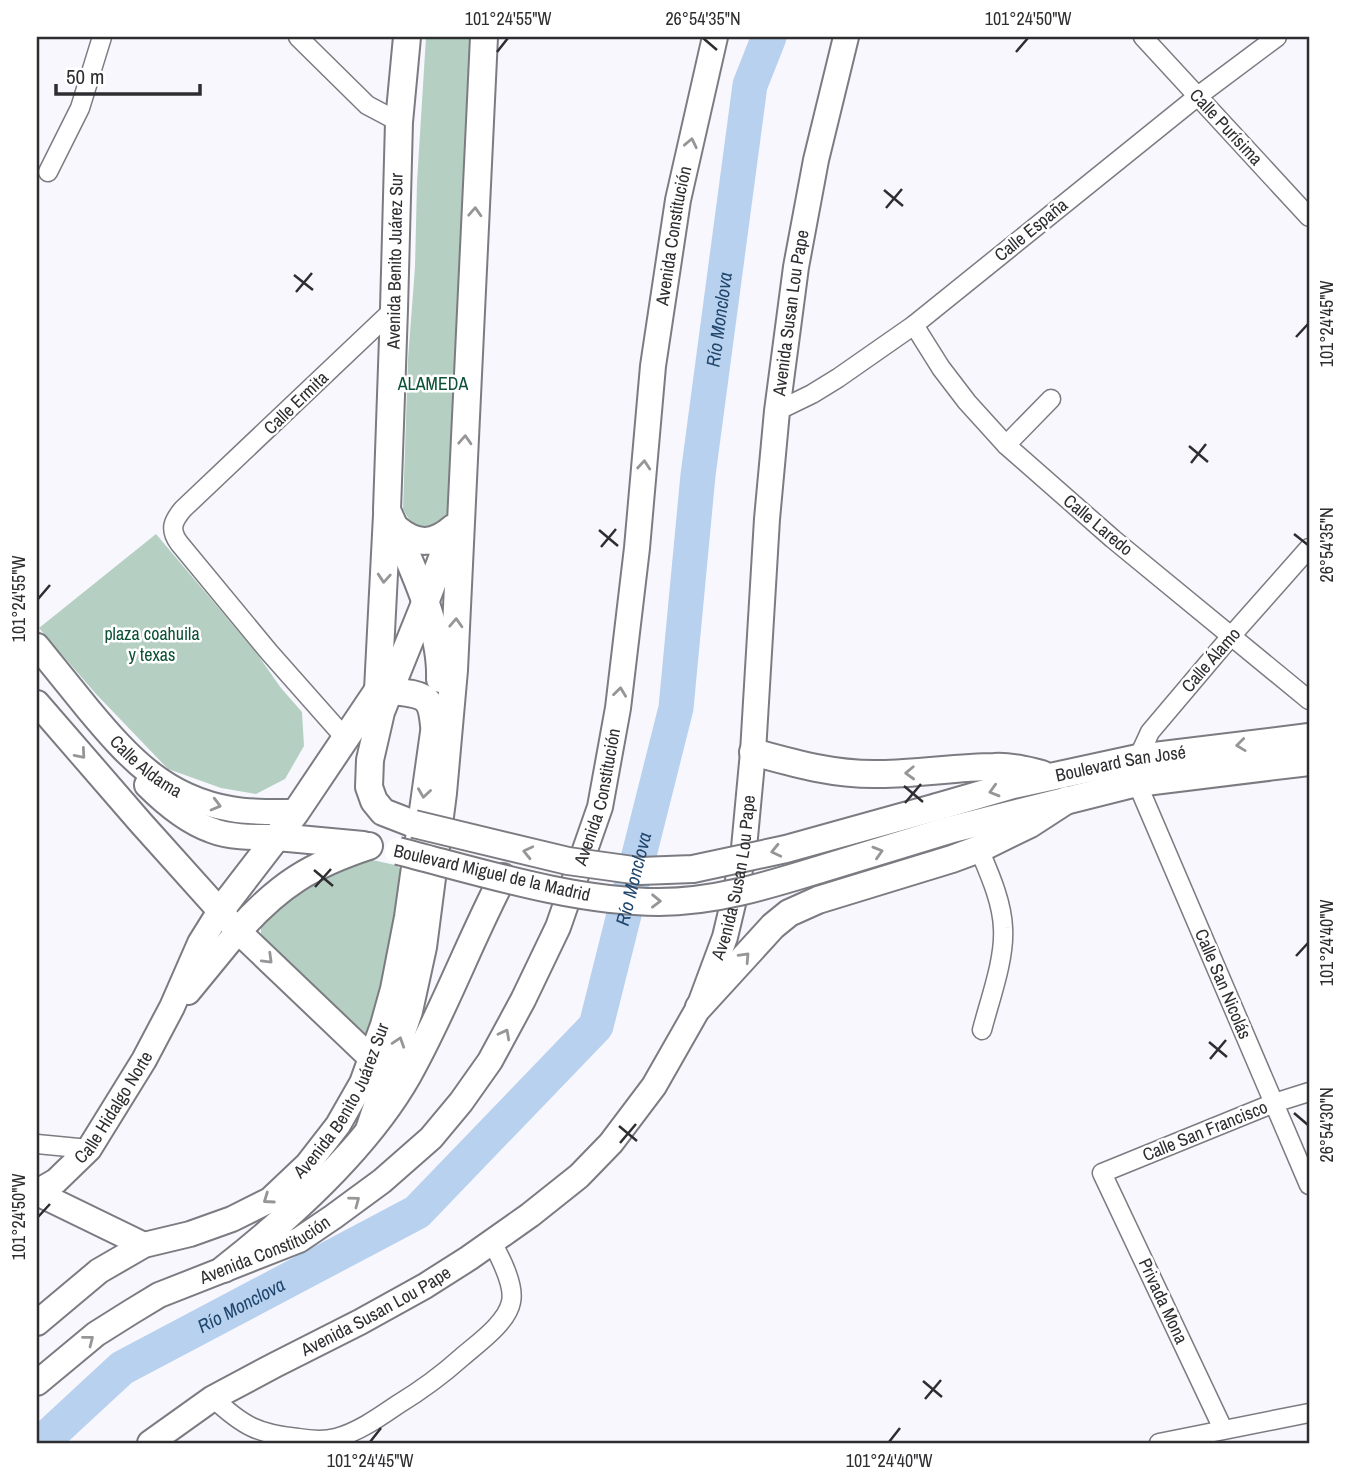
<svg xmlns="http://www.w3.org/2000/svg" width="1346" height="1480" font-family="'Archivo Narrow',sans-serif">
<style>
.green{fill:#b5d0c2}
.lines{fill:none;stroke-linecap:round;stroke-linejoin:round}
.river{stroke:#b8d1ee;stroke-width:35}
.street-casing{stroke:#7b7b82;stroke-width:21}
.secondary-casing{stroke:#7b7b82;stroke-width:28}
.primary-casing{stroke:#7b7b82;stroke-width:30}
.street{stroke:#fff;stroke-width:18}
.secondary{stroke:#fff;stroke-width:24}
.primary{stroke:#fff;stroke-width:26}
.primary-bridge-casing{stroke:#7b7b82;stroke-width:30;stroke-linecap:butt}
.primary-bridge{stroke:#fff;stroke-width:26}
.oneway{stroke:#969698}
.ticks{fill:none;stroke:#2e2e31;stroke-width:2.5}
.labels{text-anchor:middle;stroke-width:5;stroke-linejoin:round;paint-order:stroke}
.street-label{font-size:18px;fill:#2e2e31;stroke:#fff}
.park-label{font-size:18px;fill:#0c5137;stroke:#fff}
.water-label{font-size:19px;font-style:italic;fill:#21466d;stroke:#fff}
.neatline{fill:none;stroke:#2e2e31;stroke-width:2.5}
.ticks-label{font-size:18px;text-anchor:middle;fill:#2e2e31}
</style>
<rect width="100%" height="100%" fill="#f8f7fe"/>
<g class="green">
<path d="M426,37h48l-23,471 -3,7 -14,13c-18,0 -23,-3 -31,-19l5,-150 7,-92 2,-85z"/>
<polygon points="156,534 255,651 281,688 302,712 304,746 285,779 256,794 221,788 168,769 96,694 39,628"/>
<polygon points="368,859 395,865 403,870 389,962 367,1036 346,1018 261,937 261,922 313,881"/>
</g>
<g class="lines">
<path class="river" id="s1" d="M41,1443l81,-75 295,-156 179,-186 80,-318 22,-233 52,-390 19,-48"/>
<defs>
<g id="street">
<polyline points="298,37 367,105 399,122"/>
<polyline points="1143,37 1309,217"/>
<polyline points="48,172 80,108 102,37"/>
<polyline points="914,325 941,368 967,402 1006,445 1113,539 1309,700"/>
<polyline points="777,411 812,394 838,378 914,325 1198,96 1277,37"/>
<polyline points="1006,445 1051,399"/>
<polyline points="1309,548 1232,635 1150,732 1138,758 1137,783 1309,1185"/>
<path d="M346,739l-77,-87 -90,-109c-10,-14 -6,-22 4,-34l211,-200"/>
<path d="M979,849c10,24 23,52 24,79 2,31 -13,71 -21,102"/>
<polyline points="37,1144 89,1149"/>
<path d="M213,1398c30,28 45,36 85,40 12,2 26,3 38,0 22,-6 42,-20 61,-33 23,-14 45,-30 65,-48 15,-13 45,-34 49,-55 4,-17 -11,-45 -19,-60"/>
<polyline points="1223,1429 1102,1173 1274,1103 1309,1092"/>
<polyline points="1159,1443 1309,1413"/>
</g>
<g id="secondary">
<path id="s2" d="M37,646c17,21 34,42 51,63 40,48 77,89 143,100 21,4 43,3 65,3"/>
<polyline points="37,703 141,823 238,931 372,1059"/>
<path d="M147,785c18,18 39,36 64,45 20,8 45,7 66,7"/>
<polyline points="188,992 238,931"/>
<path id="s3" d="M37,1192l19,-11 33,-32 55,-89 28,-53 28,-64 20,-32"/>
<polyline points="37,1193 144,1245"/>
<path id="s4" d="M37,1323l62,-52 45,-26 46,-11 42,-15 38,-19 37,-35 31,-40 24,-42 21,-58 10,-36 14,-72 27,-192"/>
<path id="s5" d="M37,1383l59,-49 35,-22 28,-17 140,-55 34,-23 49,-36 49,-43 30,-36 29,-41 33,-61 35,-73 42,-120 18,-99 19,-160 16,-182 25,-166 37,-163"/>
<path id="s6" d="M150,1443l63,-45 62,-33 85,-43 65,-36 44,-28 61,-43 49,-39 32,-33 43,-57 45,-79 26,-70 11,-46 8,-43 9,-96 14,-233 10,-108 19,-144 20,-107 30,-123"/>
</g>
<g id="primary">
<path d="M407,37l-8,85 -5,187 -7,201c21,48 55,116 53,169"/>
<path d="M397,529c19,16 37,16 56,-1"/>
<polyline points="378,690 387,515"/>
<path d="M753,752c43,12 82,23 127,22 38,0 76,-7 114,-7 16,-1 32,3 48,7"/>
<path id="s7" d="M937,807l76,-22 125,-27 171,-21"/>
<polyline points="414,824 383,812 374,801 369,787 370,760 381,712 425,603 453,529"/>
<polyline points="949,830 1137,783 1309,762"/>
<polyline points="277,837 363,845"/>
<path d="M220,911l76,-99 82,-122c13,2 42,1 50,12 5,7 5,16 6,23"/>
<path d="M238,931c41,-46 73,-66 131,-85"/>
<polyline points="699,1007 773,926 789,913 818,900 952,859 979,849 1030,824 1067,800"/>
<polyline points="369,1130 409,1011 423,947 443,793 454,670 484,37"/>
<path d="M224,1269c66,-52 142,-120 184,-194 36,-64 61,-133 95,-198"/>
</g>
</defs>
<use href="#street" class="street-casing"/>
<use href="#secondary" class="secondary-casing"/>
<use href="#primary" class="primary-casing"/>
<use href="#street" class="street"/>
<use href="#secondary" class="secondary"/>
<use href="#primary" class="primary"/>
<defs>
<g id="primary-bridge">
<polyline points="414,824 568,861 640,871 693,869 786,849 937,807"/>
<path d="M398,851c82,21 176,51 261,51 56,0 110,-17 162,-33 43,-13 85,-26 128,-39"/>
</g>
</defs>
<use href="#primary-bridge" class="primary-bridge-casing"/>
<use href="#primary-bridge" class="primary-bridge"/>
</g>
<defs><path id="oneway-chevron" d="M-2-3.5L2.5 0L-2 3.5" fill="none" stroke-width="1.6" stroke-linecap="round" stroke-linejoin="round" transform="scale(1.75)"/></defs>
<g class="oneway">
<use href="#oneway-chevron" transform="translate(691 143) rotate(-78)"/>
<use href="#oneway-chevron" transform="translate(475 212) rotate(-87)"/>
<use href="#oneway-chevron" transform="translate(465 440) rotate(-87)"/>
<use href="#oneway-chevron" transform="translate(644 465) rotate(-85)"/>
<use href="#oneway-chevron" transform="translate(384 578) rotate(94)"/>
<use href="#oneway-chevron" transform="translate(456 623) rotate(-87)"/>
<use href="#oneway-chevron" transform="translate(620 692) rotate(-83)"/>
<use href="#oneway-chevron" transform="translate(1241 745) rotate(173)"/>
<use href="#oneway-chevron" transform="translate(81 754) rotate(49)"/>
<use href="#oneway-chevron" transform="translate(910 773) rotate(178)"/>
<use href="#oneway-chevron" transform="translate(994 791) rotate(164)"/>
<use href="#oneway-chevron" transform="translate(424 793) rotate(98)"/>
<use href="#oneway-chevron" transform="translate(216 805) rotate(15)"/>
<use href="#oneway-chevron" transform="translate(776 851) rotate(167)"/>
<use href="#oneway-chevron" transform="translate(528 852) rotate(-167)"/>
<use href="#oneway-chevron" transform="translate(878 852) rotate(-17)"/>
<use href="#oneway-chevron" transform="translate(656 901) rotate(1)"/>
<use href="#oneway-chevron" transform="translate(745 957) rotate(-47)"/>
<use href="#oneway-chevron" transform="translate(268 959) rotate(44)"/>
<use href="#oneway-chevron" transform="translate(505 1034) rotate(-62)"/>
<use href="#oneway-chevron" transform="translate(399 1042) rotate(-72)"/>
<use href="#oneway-chevron" transform="translate(268 1199) rotate(145)"/>
<use href="#oneway-chevron" transform="translate(355 1201) rotate(-37)"/>
<use href="#oneway-chevron" transform="translate(89 1340) rotate(-38)"/>
</g>
<path class="ticks" d="M703,38l14,12M497,52l11,-14M1016,52l12,-14M884,190l19,16M886,208l16,-19M294,275l19,15M296,292l16,-19M1296,337l12,-13M1189,446l19,16M1191,463l15,-19M599,530l19,16M1294,534l14,11M601,547l15,-18M38,599l12,-14M904,786l19,16M905,803l16,-19M314,870l19,16M315,887l16,-18M1296,956l12,-13M1209,1042l18,15M1210,1059l16,-19M1294,1113l14,12M619,1126l18,15M620,1143l16,-19M38,1217l12,-13M923,1381l19,16M925,1399l16,-19M370,1442l11,-14M889,1442l11,-14"/>
<g class="labels">
<g class="street-label">
<text transform="translate(1226 127) rotate(47)" y="6">Calle Purísima</text>
<text transform="translate(1031 230) rotate(-39)" y="6">Calle España</text>
<text dy="6" stroke="none"><textPath href="#s5" startOffset="1419">Avenida Constitución</textPath></text>
<text transform="translate(395 261) rotate(-89)" y="6">Avenida Benito Juárez Sur</text>
<text dy="6" stroke="none"><textPath href="#s6" startOffset="1418">Avenida Susan Lou Pape</textPath></text>
<text transform="translate(296 403) rotate(-44)" y="6">Calle Ermita</text>
<text transform="translate(1098 525) rotate(40)" y="6">Calle Laredo</text>
<text transform="translate(1211 660) rotate(-49)" y="6">Calle Álamo</text>
<text dy="6" stroke="none"><textPath href="#s2" startOffset="163">Calle Aldama</textPath></text>
<text dy="6" stroke="none"><textPath href="#s7" startOffset="189">Boulevard San José</textPath></text>
<text dy="6" stroke="none"><textPath href="#s5" startOffset="852">Avenida Constitución</textPath></text>
<text transform="translate(492 873) rotate(13)" y="6">Boulevard Miguel de la Madrid</text>
<text dy="6" stroke="none"><textPath href="#s6" startOffset="850">Avenida Susan Lou Pape</textPath></text>
<text transform="translate(1223 984) rotate(67)" y="6">Calle San Nicolás</text>
<text dy="6" stroke="none"><textPath href="#s4" startOffset="392">Avenida Benito Juárez Sur</textPath></text>
<text dy="6" stroke="none"><textPath href="#s3" startOffset="116">Calle Hidalgo Norte</textPath></text>
<text transform="translate(1205 1131) rotate(-22)" y="6">Calle San Francisco</text>
<text dy="6" stroke="none"><textPath href="#s5" startOffset="266">Avenida Constitución</textPath></text>
<text transform="translate(1163 1301) rotate(65)" y="6">Privada Mona</text>
<text dy="6" stroke="none"><textPath href="#s6" startOffset="262">Avenida Susan Lou Pape</textPath></text>
</g>
<g class="park-label">
<text x="433" y="390">ALAMEDA</text>
<text x="152" y="640">plaza coahuila<tspan x="152" dy="21">y texas</tspan></text>
</g>
<g class="water-label">
<text dy="7" stroke="none"><textPath href="#s1" startOffset="1421">Río Monclova</textPath></text>
<text dy="7" stroke="none"><textPath href="#s1" startOffset="854">Río Monclova</textPath></text>
<text dy="7" stroke="none"><textPath href="#s1" startOffset="245">Río Monclova</textPath></text>
</g>
</g>
<rect width="1346" height="1480" fill="none" stroke="#ffffff" stroke-width="77"/>
<path d="M56 84v10h144v-10" fill="none" stroke="#2e2e31" stroke-width="3.5"/>
<text x="66" y="84" font-size="21" fill="#2e2e31" stroke="#ffffff" stroke-width="5" paint-order="stroke">50 m</text>
<rect x="38" y="38" width="1270" height="1404" class="neatline"/>
<g class="ticks-label">
<text x="508" y="25">101°24'55"W</text>
<text x="703" y="25">26°54'35"N</text>
<text x="1028" y="25">101°24'50"W</text>
<text transform="translate(1327 324) rotate(-90)" y="6">101°24'45"W</text>
<text transform="translate(1327 545) rotate(-90)" y="6">26°54'35"N</text>
<text transform="translate(19 599) rotate(-90)" y="6">101°24'55"W</text>
<text transform="translate(1327 943) rotate(-90)" y="6">101°24'40"W</text>
<text transform="translate(1327 1125) rotate(-90)" y="6">26°54'30"N</text>
<text transform="translate(19 1217) rotate(-90)" y="6">101°24'50"W</text>
<text x="370" y="1467">101°24'45"W</text>
<text x="889" y="1467">101°24'40"W</text>
</g>
</svg>
